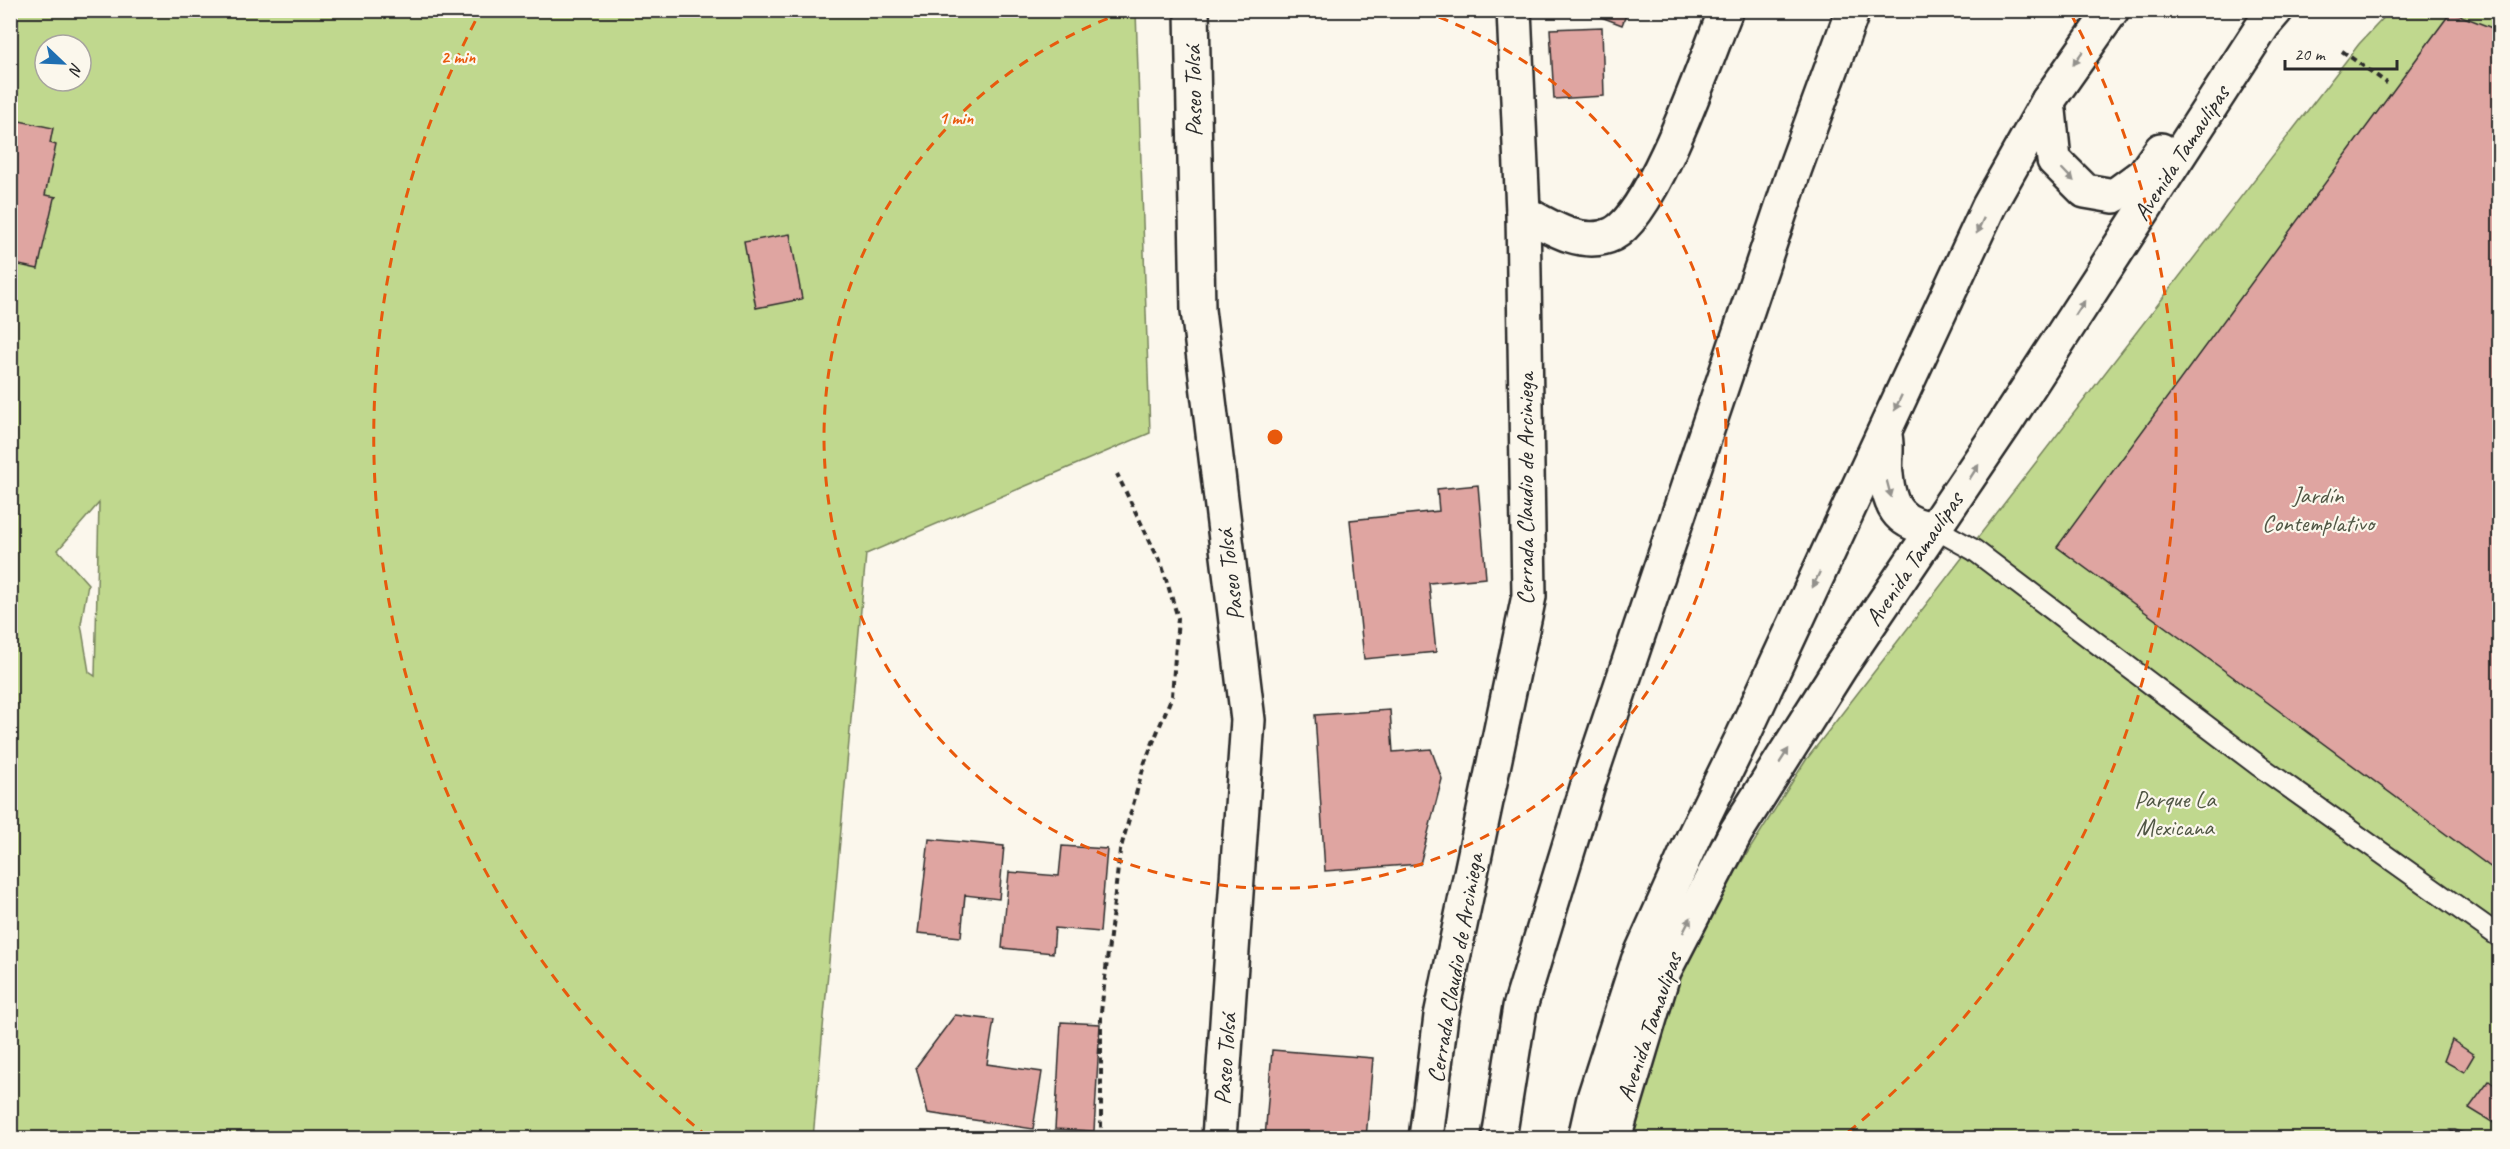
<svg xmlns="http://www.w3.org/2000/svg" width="2510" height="1149" font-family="Caveat,sans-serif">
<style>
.green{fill:#c0d88e;stroke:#76825c;stroke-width:1.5;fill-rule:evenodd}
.building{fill:#dfa5a1;stroke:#2b2b2b;stroke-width:1.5}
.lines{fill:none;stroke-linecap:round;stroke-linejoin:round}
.service-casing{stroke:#2b2b2b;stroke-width:24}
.minor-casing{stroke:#2b2b2b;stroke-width:38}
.tertiary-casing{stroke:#2b2b2b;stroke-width:38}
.path{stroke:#2b2b2b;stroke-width:4;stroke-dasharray:6 4.5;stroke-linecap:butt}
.service{stroke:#fbf7ec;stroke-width:20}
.minor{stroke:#fbf7ec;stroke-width:33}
.tertiary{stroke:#fbf7ec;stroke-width:33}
.oneway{fill:#93918c}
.ring{fill:none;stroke:#e8590c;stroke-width:3;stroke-dasharray:10 8}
.labels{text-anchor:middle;stroke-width:4.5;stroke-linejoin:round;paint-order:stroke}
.street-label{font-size:24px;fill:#2b2b2b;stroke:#fbf7ec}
.park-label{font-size:24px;fill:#505644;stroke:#fbf7ec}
.centre{fill:#e8590c;stroke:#fbf7ec;stroke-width:3}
.ring-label{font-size:18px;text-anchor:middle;font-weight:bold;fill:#e8590c;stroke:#fbf7ec;stroke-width:4.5;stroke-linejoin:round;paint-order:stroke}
</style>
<rect width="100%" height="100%" fill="#fbf7ec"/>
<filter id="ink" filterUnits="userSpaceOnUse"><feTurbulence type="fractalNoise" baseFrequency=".0167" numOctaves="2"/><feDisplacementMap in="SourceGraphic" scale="12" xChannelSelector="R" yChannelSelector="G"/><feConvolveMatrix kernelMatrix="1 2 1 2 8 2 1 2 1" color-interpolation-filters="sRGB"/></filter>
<g filter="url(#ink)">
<g class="green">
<path d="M10,11h1126l14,422 -284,121 -53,584h-802zM45,45h36v36h-36zM99,503v1l-4,172 -6,-4 -8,-48 7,-40 -30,-34z"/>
<polygon points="2390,11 2499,11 2499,1138 1633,1138 1662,1031 1686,962 1734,874 1806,760 2359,44"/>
</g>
<g class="building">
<polygon points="1583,10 1628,10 1622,25"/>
<polygon points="2451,12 2500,31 2500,874 2057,547"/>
<polygon points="1602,27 1604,96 1554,99 1550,29"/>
<polygon points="10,119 53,128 50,143 56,145 45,195 57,197 54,198 38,269 10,263"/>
<polygon points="790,234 802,299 756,308 744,242"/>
<polygon points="1478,485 1486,578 1429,583 1436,652 1364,659 1350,520 1439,511 1437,489"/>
<polygon points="1390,710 1393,752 1431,749 1442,779 1420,864 1325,871 1315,715"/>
<polygon points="929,839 1004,846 999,899 965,895 961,937 918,933"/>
<polygon points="1062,846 1107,849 1100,932 1055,928 1053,953 1002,948 1009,872 1059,876"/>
<polygon points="955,1015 994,1020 987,1064 1042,1072 1033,1129 928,1113 916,1067"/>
<polygon points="1061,1022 1100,1024 1094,1131 1055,1129"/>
<polygon points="2452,1040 2474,1055 2464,1072 2444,1061"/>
<polygon points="1272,1050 1373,1058 1366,1138 1265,1138"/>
<polygon points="2489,1081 2500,1089 2500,1127 2469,1108"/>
<polygon points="2450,1130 2455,1130 2477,1138 2459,1138"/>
</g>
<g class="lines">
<defs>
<polyline id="service" points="1936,529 1974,550 2258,765 2500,937"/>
<g id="minor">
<polyline points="1192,10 1198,310 1248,720 1219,1138"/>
<path d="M1523,212c25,14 60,37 90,22 41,-21 94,-177 113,-224"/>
<polyline points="1426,1138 1441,1016 1529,596 1523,212 1514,10"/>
</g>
<g id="tertiary">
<polyline points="2048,101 2054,160 2085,191 2114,196 2144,174 2161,150"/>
<path d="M1885,436c3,13 -1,25 1,38 3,36 15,51 50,55"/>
<polyline points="1499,1138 1520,1007 1590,778 1795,168 1853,10"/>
<polyline points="1585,1138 1594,1098 1638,961 1694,836 1743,736 1989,206 2048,101 2112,10"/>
<polyline points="1614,1138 1664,971 1736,832 1841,666 2004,425 2264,24 2276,10"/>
</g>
</defs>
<use href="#service" class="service-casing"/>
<use href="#minor" class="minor-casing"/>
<use href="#tertiary" class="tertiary-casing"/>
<g class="path">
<polyline points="2342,51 2387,83"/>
<polyline points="1101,1138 1101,1012 1120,851 1145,762 1172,696 1178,618 1162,566 1117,474"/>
</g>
<use href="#service" class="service"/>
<use href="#minor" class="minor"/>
<use href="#tertiary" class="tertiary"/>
</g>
<defs><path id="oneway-solid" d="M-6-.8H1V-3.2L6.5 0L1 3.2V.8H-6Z" transform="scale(1.5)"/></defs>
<g class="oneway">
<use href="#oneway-solid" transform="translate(2078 58) rotate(125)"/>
<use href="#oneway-solid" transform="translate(2068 175) rotate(46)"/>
<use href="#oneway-solid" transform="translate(1980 226) rotate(115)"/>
<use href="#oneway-solid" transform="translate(2080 308) rotate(-57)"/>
<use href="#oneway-solid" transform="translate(1898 403) rotate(115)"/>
<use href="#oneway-solid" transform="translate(1974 472) rotate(-57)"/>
<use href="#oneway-solid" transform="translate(1889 489) rotate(75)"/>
<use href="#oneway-solid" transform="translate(1816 580) rotate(115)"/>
<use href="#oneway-solid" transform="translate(1784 756) rotate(-57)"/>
<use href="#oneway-solid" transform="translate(1687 925) rotate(-63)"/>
</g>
</g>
<g class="ring">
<path d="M1422 11A451 451 0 1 1 1128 11"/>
<path d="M708 1137A901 901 0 0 1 479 14M2071 14A901 901 0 0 1 1842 1137"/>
</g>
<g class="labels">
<g class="street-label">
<text transform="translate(1193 91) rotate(-91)" y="8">Paseo Tolsá</text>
<text transform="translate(2181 153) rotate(-57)" y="8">Avenida Tamaulipas</text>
<text transform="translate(1525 489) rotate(-90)" y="8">Cerrada Claudio de Arciniega</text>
<text transform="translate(1914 559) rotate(-56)" y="8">Avenida Tamaulipas</text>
<text transform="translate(1230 575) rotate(-97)" y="8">Paseo Tolsá</text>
<text transform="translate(1455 968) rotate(-80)" y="8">Cerrada Claudio de Arciniega</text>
<text transform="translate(1649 1027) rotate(-71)" y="8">Avenida Tamaulipas</text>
<text transform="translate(1225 1059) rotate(-86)" y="8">Paseo Tolsá</text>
</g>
<g class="park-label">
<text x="2318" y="503">Jardín<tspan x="2318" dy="28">Contemplativo</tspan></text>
<text x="2175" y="807">Parque La<tspan x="2175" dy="28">Mexicana</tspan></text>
</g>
</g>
<circle cx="1275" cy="437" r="9" class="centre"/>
<g class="ring-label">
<text x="458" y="63">2 min</text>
<text x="956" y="124">1 min</text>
</g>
<rect width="2510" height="1149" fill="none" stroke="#fbf7ec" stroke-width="36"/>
<rect x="18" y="18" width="2474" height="1113" fill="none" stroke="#2b2b2b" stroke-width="2" filter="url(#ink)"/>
<g transform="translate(63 63) rotate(113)"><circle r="28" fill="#fbf7ec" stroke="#a8a59f" stroke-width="1.5"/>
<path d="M0-4.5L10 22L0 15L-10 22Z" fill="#1f6fb2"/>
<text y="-9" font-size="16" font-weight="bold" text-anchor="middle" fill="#2b2b2b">N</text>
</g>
<path d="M2285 60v9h112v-9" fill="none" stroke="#2b2b2b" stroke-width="3"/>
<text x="2294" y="60" font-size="18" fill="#2b2b2b" stroke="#fbf7ec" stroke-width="4.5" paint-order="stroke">20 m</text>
</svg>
